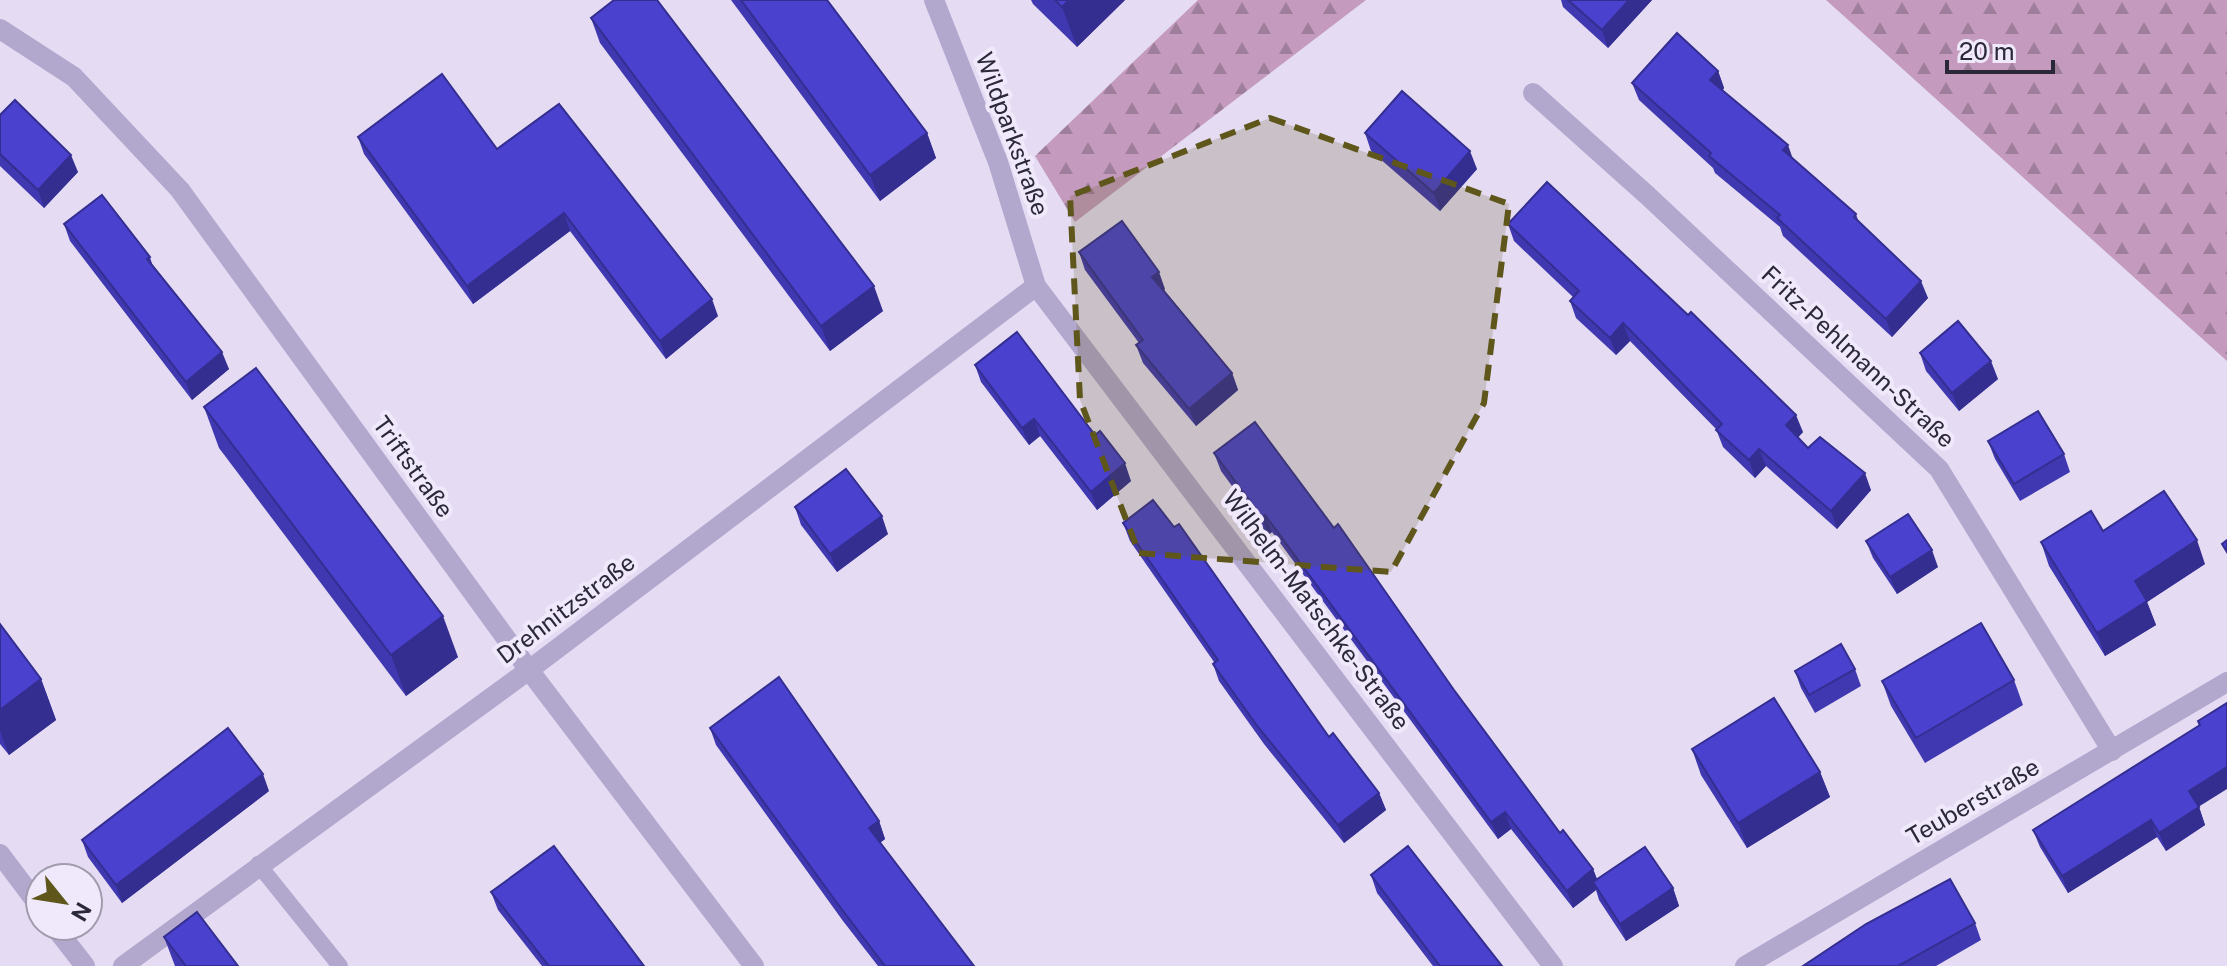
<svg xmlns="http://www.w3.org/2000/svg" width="2227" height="966" font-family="'Public Sans',sans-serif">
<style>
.forest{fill:url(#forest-firs)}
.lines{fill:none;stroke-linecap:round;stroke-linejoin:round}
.service{stroke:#b2a7cd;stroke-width:16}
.minor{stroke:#b2a7cd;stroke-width:20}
.wall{fill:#4038b1}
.shaded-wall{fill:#342e90}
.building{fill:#4a41ce;stroke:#342e90;stroke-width:2}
.marked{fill:#5e561b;fill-opacity:0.2;stroke:#5e561b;stroke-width:6;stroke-dasharray:16 10;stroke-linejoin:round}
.labels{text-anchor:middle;stroke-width:8;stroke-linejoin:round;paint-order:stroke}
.street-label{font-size:24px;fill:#2b2839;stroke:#f0e9fb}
</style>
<defs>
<pattern id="forest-firs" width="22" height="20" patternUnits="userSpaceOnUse" patternTransform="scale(2)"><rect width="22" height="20" fill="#c49bbe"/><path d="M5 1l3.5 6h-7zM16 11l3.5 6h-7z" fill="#9f7e9b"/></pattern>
</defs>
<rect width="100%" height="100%" fill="#e5dcf4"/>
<g class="forest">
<polygon points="1198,0 1366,0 1075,222 1035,156"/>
<polygon points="1826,0 2227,0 2227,361"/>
</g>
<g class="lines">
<polyline class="service" points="258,864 340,966"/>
<g class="minor">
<polyline points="934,0 998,162 1036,286 1553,966"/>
<polyline points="0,29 74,77 180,190 529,670 754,966"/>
<polyline points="1533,93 1648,196 1939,469 2112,751"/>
<polyline points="0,854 40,907"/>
<polyline points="54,926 85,966"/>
<polyline points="123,966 529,670 1036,286"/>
<polyline points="1745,966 2227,682"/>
</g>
</g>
<g class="wall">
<polygon points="731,0 827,0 927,133 936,158 880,201"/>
<polygon points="1031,0 1125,0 1077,47 1033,4"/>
<polygon points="1561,0 1652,0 1608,48 1563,7"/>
<polygon points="591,18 883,311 830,351 600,43"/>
<polygon points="1718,71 1724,88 1723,90 1793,159 1856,214 1859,223 1928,298 1892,337 1783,236 1780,227 1715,173 1713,168 1639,100 1632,83"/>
<polygon points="0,115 78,172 44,208 0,166"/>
<polygon points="1365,133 1477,169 1440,211 1371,151"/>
<polygon points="358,137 497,149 718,316 666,359 570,231 473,304 364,154"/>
<polygon points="64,224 150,257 153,267 229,369 192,400 70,241"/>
<polygon points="1508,224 1803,432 1798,437 1808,448 1871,490 1837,529 1766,466 1755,478 1723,447 1716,429 1630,341 1616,355 1576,318 1570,301 1573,297 1514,241"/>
<polygon points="1079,252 1165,289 1164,290 1232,373 1238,390 1196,426 1143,363 1136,345 1139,343 1085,270"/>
<polygon points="1920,353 1998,379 1959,411 1926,371"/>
<polygon points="975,365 1095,435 1131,481 1097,510 1040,436 1029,445 981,382"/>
<polygon points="204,407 458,657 406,696 219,448"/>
<polygon points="1988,441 2064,454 2070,472 2020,501 1995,459"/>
<polygon points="1214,453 1454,690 1560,833 1593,869 1597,879 1673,888 1679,906 1626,941 1599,900 1596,890 1573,908 1511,829 1498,839 1272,532 1268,535 1221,471"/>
<polygon points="795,507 888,534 837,572 801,525"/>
<polygon points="1123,523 1329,737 1379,793 1386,810 1344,843 1264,744 1219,681 1213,664 1214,662 1130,541"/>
<polygon points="2103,531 2205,564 2147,602 2156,625 2105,656 2049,566 2041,542"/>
<polygon points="1866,541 1938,567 1897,594 1873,558"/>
<polygon points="0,624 41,679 56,720 9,755 0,744"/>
<polygon points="1855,669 1861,686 1815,713 1801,688 1795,671"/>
<polygon points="2014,680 2023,705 1925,763 1891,706 1882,681"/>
<polygon points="2227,703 2199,807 2205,825 2166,851 2157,837 2068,893 2040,847 2033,830 2199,726 2198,721"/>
<polygon points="710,728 879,821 885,839 880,843 974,966 878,966 843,921 716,745"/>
<polygon points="1692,749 1820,772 1830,797 1747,848 1701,775"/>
<polygon points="269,791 122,903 88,857 82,840"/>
<polygon points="1371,875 1502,966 1433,966 1377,893"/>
<polygon points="491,892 644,966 542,966 498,910"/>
<polygon points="1975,923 1981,940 1936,966 1803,966"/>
<polygon points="164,937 238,966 175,966"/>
</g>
<g class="shaded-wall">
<polygon points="1069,0 1125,0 1077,47 1062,7"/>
<polygon points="1629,0 1652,0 1608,48 1602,30"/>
<polygon points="1718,71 1724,88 1716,97 1710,80"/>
<polygon points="927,133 936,158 880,201 870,175"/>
<polygon points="1788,145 1794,162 1783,150"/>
<polygon points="1470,151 1477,169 1440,211 1434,193"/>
<polygon points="71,155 78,172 44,208 38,190"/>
<polygon points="564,213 570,231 473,304 467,286"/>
<polygon points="1159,272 1165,289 1159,294 1152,277"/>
<polygon points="1921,281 1928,298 1892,337 1886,319"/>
<polygon points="874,286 883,311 830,351 821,326"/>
<polygon points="712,299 718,316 666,359 660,341"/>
<polygon points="1623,323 1630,341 1616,355 1610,338"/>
<polygon points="222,352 229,369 192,400 186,382"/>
<polygon points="1991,361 1998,379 1959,411 1952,393"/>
<polygon points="1232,373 1238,390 1196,426 1189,409"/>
<polygon points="1796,415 1803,432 1793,443 1786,425"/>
<polygon points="1034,419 1040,436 1029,445 1022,428"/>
<polygon points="1759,449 1766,466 1755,478 1749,460"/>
<polygon points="1125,463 1131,481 1097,510 1091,492"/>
<polygon points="1865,473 1871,490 1837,529 1831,511"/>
<polygon points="1265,515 1272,532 1268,535 1262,517"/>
<polygon points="882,516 888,534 837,572 830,554"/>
<polygon points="2197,540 2205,564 2147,602 2156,625 2105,656 2097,633 2135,581"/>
<polygon points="1932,550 1938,567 1897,594 1890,577"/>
<polygon points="443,616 458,657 406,696 391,655"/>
<polygon points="41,679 56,720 9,755 0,731 0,710"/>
<polygon points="2227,767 2227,789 2195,809 2189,791"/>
<polygon points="1820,772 1830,797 1747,848 1738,823"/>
<polygon points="263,774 269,791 122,903 116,885"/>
<polygon points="1379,793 1386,810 1344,843 1338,825"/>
<polygon points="2199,807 2205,825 2166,851 2159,833"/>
<polygon points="1505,812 1511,829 1498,839 1491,822"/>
<polygon points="2151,820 2157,837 2068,893 2062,876"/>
<polygon points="879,821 885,839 875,846 869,828"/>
<polygon points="1593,869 1600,887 1593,882 1596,890 1573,908 1567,891"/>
<polygon points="1673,888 1679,906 1626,941 1620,924"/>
</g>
<g class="building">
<polygon points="614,0 657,0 874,286 821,326 591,18"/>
<polygon points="741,0 827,0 927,133 870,175"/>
<polygon points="1055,0 1069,0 1062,7"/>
<polygon points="1568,0 1629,0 1602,30"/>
<polygon points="1677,33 1718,71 1710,80 1788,145 1783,150 1856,214 1854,217 1921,281 1886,319 1777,218 1780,215 1709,156 1711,153 1632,83"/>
<polygon points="442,74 497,149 559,104 712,299 660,341 564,213 467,286 358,137"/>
<polygon points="1402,91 1470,151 1434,193 1365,133"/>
<polygon points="15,100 71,155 38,190 0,154 0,115"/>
<polygon points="1547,182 1688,315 1691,312 1796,415 1786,425 1808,448 1820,437 1865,473 1831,511 1759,449 1749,460 1716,430 1722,424 1623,323 1610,338 1570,301 1579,291 1508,224"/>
<polygon points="102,195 150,257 147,259 222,352 186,382 64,224"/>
<polygon points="1122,221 1159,272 1152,277 1232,373 1189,409 1136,345 1143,340 1079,252"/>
<polygon points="1958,321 1991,361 1952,393 1920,353"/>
<polygon points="1017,332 1095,435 1100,431 1125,463 1091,492 1034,419 1022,428 975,365"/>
<polygon points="256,368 443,616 391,655 204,407"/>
<polygon points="2038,411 2064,454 2014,484 1988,441"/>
<polygon points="1255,422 1334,528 1338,524 1454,690 1560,833 1563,830 1593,869 1567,891 1505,812 1491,822 1265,515 1262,517 1214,453"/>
<polygon points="846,469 882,516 830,554 795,507"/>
<polygon points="2164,491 2197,540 2135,581 2147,601 2097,633 2041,542 2091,511 2103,531"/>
<polygon points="1153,500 1174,527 1179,524 1329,737 1333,733 1379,793 1338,825 1258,727 1213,664 1218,660 1123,523"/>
<polygon points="1908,514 1932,550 1890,577 1866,541"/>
<polygon points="2227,540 2227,552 2222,544"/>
<polygon points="1981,623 2014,680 1916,738 1882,681"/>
<polygon points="0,624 41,679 0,710"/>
<polygon points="1841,644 1855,669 1809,695 1795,671"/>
<polygon points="779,677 879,821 869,828 974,966 885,966 837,903 710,728"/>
<polygon points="1774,698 1820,772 1738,823 1692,749"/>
<polygon points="2227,703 2227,767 2189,791 2199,807 2159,833 2151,820 2062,876 2033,830 2200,725 2198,721"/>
<polygon points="228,728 263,774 116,885 82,840"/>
<polygon points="554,846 644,966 549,966 491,892"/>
<polygon points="1408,846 1502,966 1440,966 1371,875"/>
<polygon points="1645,847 1673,888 1620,924 1593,882"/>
<polygon points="1950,879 1975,923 1898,966 1803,966 1866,924"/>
<polygon points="197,912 238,966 186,966 164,937"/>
</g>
<path class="marked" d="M1270,118l239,86 -25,199 -93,169 -252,-19 -59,-153 -10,-204z"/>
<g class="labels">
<g class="street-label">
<text transform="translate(1012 134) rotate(70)" y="8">Wildparkstraße</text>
<text transform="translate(1858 357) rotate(43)" y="8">Fritz-Pehlmann-Straße</text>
<text transform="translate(413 467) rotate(54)" y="8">Triftstraße</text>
<text transform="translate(566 609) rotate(-37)" y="8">Drehnitzstraße</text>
<text transform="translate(1316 610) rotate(53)" y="8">Wilhelm-Matschke-Straße</text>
<text transform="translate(1973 802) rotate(-30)" y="8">Teuberstraße</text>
</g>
</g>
<g transform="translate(64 902) rotate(120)"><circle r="38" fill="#f0e9fb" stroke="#a19cad" stroke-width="2"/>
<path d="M0-6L14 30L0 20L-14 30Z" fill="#5e561b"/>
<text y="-12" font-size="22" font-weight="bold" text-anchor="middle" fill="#2b2839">N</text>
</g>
<path d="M1947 60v12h106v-12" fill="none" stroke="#2b2839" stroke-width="4"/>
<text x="1959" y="60" font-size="24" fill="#2b2839" stroke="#f0e9fb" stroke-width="6" paint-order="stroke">20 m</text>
</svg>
